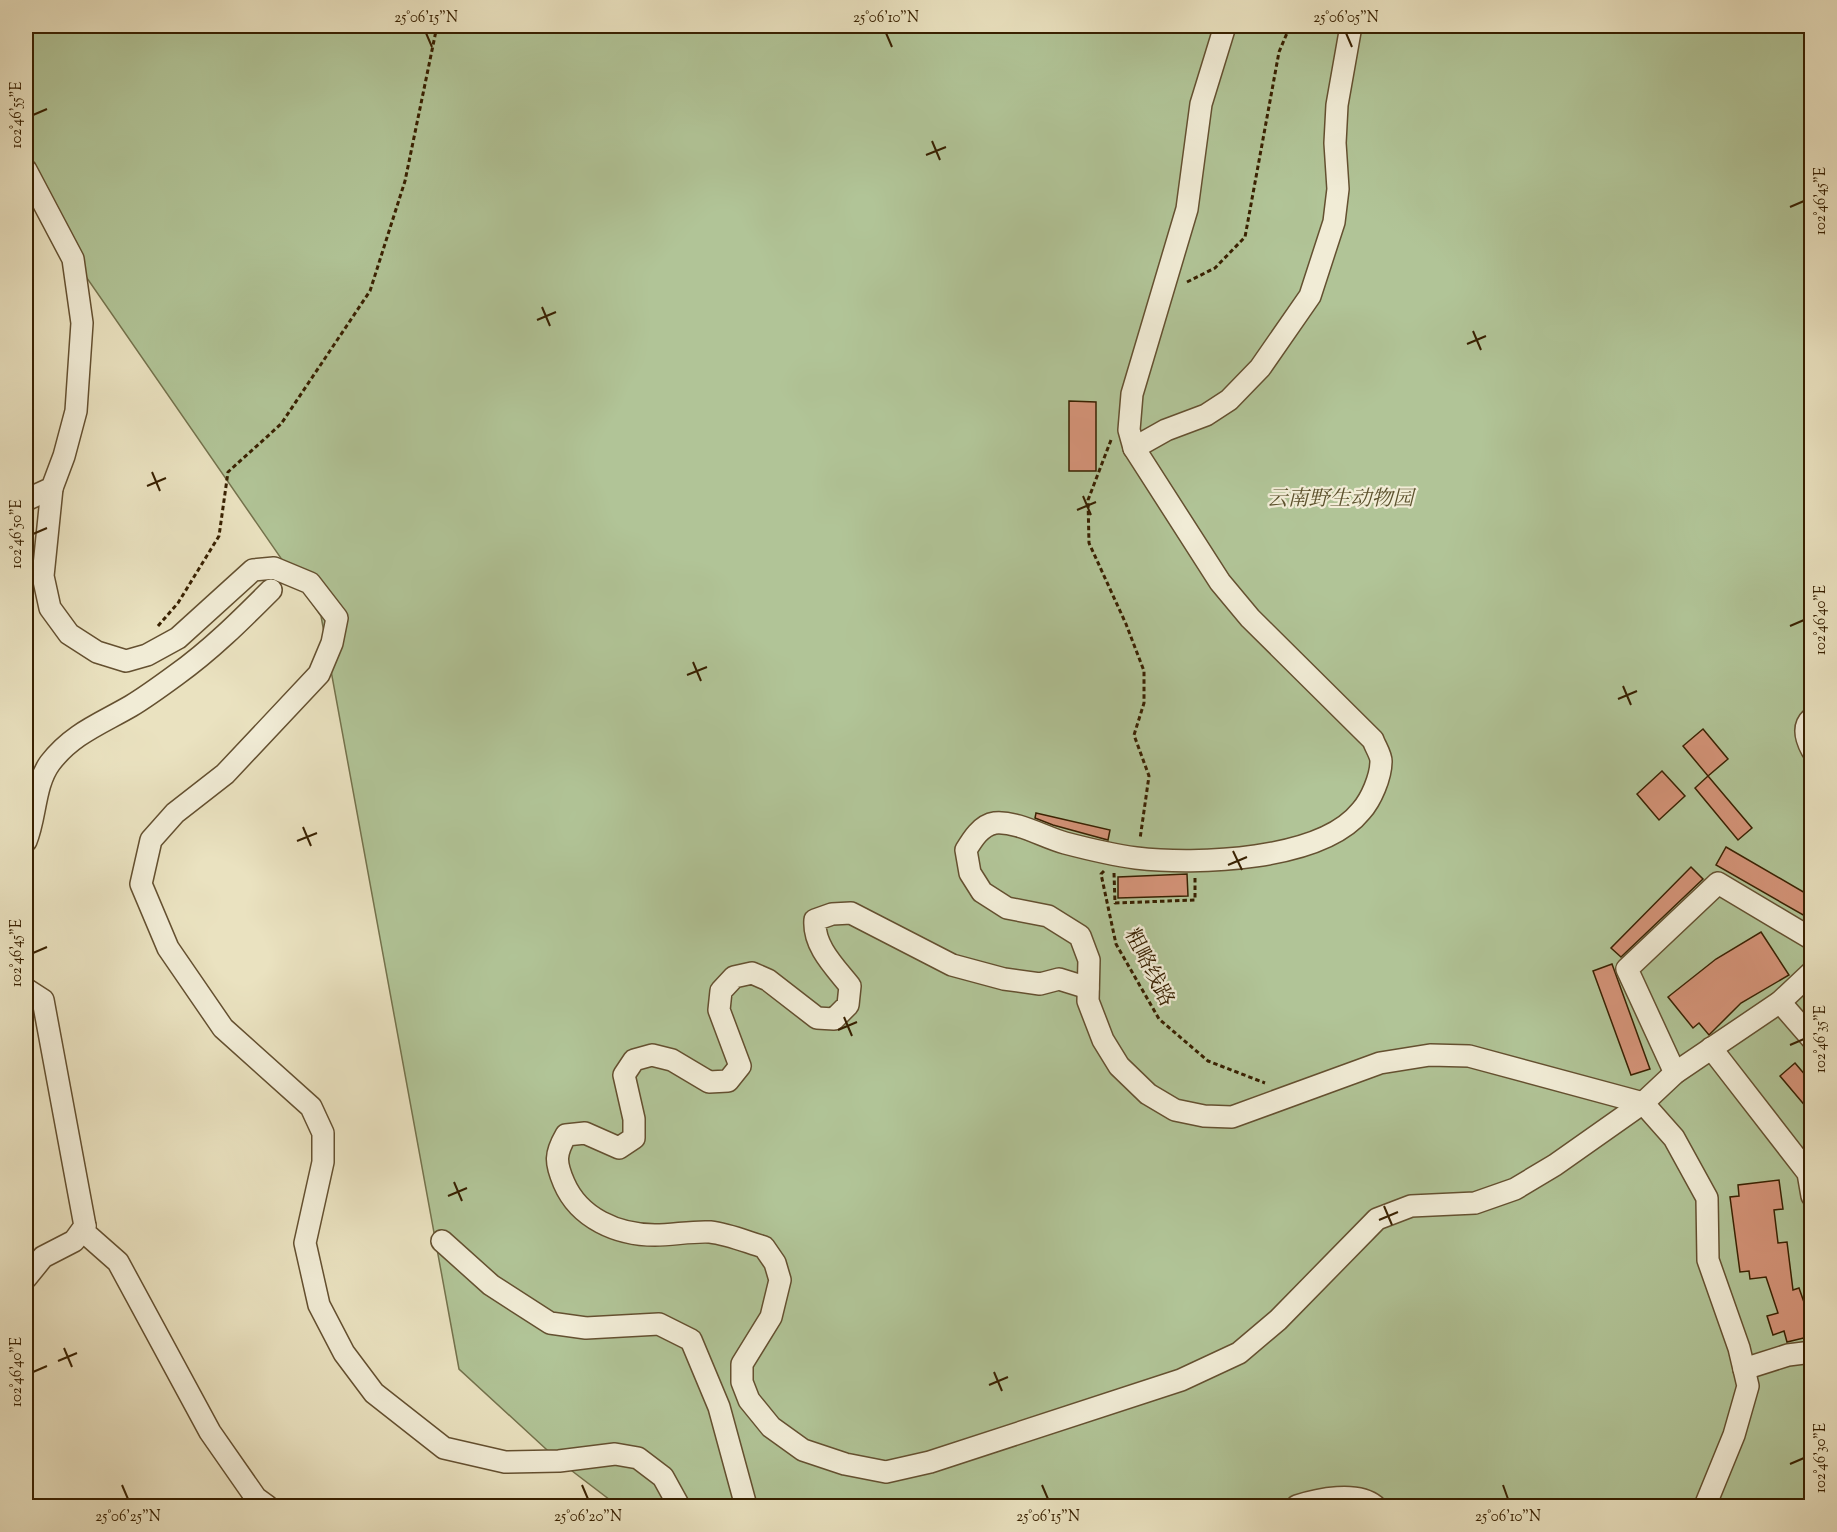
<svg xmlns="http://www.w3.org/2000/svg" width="1837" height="1532" font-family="'Sorts Mill Goudy','Noto Serif SC',serif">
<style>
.green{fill:#b1c497;stroke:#74724c;stroke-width:1.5}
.building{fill:#d49378;stroke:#382000;stroke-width:1.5}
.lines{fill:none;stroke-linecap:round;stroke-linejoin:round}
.minor-casing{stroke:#645030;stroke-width:24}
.path{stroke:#382000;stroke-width:3;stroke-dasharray:4.5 3;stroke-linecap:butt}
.minor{stroke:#f1ecd6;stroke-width:21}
.ticks{fill:none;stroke:#382000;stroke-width:2}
.labels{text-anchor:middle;stroke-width:4.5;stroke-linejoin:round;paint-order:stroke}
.park-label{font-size:21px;font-style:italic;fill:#5c512d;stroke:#f1ecd6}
.street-label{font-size:21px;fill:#382000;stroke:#f1ecd6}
.neatline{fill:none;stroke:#382000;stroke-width:2}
.ticks-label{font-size:15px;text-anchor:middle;fill:#382000}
</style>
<rect width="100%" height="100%" fill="#eae2c0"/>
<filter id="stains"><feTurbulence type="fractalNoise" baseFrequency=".00333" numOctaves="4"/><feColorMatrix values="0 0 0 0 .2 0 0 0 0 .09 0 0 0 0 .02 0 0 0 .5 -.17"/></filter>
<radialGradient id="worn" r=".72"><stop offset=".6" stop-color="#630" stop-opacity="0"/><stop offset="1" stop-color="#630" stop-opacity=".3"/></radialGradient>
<polygon class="green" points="26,26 1811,26 1811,1506 618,1506 559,1461 459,1369 321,616 26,190"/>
<g class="building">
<polygon points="1069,401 1096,402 1096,471 1069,471"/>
<polygon points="1703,729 1728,759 1708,776 1683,746"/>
<polygon points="1662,771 1685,796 1659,820 1637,794"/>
<polygon points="1708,776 1752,828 1738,840 1695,788"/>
<polygon points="1036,813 1110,830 1108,840 1053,825 1035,818"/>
<polygon points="1726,847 1812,897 1812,920 1716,865"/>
<polygon points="1691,867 1703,879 1621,957 1611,948"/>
<polygon points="1187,874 1188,896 1118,898 1118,877"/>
<polygon points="1761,932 1789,975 1741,1003 1709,1035 1699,1023 1693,1028 1668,997 1716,959"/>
<polygon points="1612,964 1650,1069 1631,1075 1593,971"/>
<polygon points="1795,1063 1812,1083 1812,1114 1780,1076"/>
<polygon points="1779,1180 1783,1209 1774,1210 1778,1243 1787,1242 1793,1290 1799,1288 1812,1325 1812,1336 1787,1342 1784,1331 1773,1335 1767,1316 1778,1313 1766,1277 1750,1279 1749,1271 1740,1272 1730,1197 1739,1196 1738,1185"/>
</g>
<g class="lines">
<defs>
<g id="minor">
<path d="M1225,26l-24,78 -14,105 -55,185 -3,36 5,18 86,134 30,36 123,122c2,6 8,15 8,21 0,16 -10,39 -20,50 -40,50 -165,54 -225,47 -23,-3 -48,-9 -71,-15 -22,-6 -47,-22 -70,-20 -14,2 -23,17 -29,27l4,23 12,19 25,16 41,8 32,20 9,24 -1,41 15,39 16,26 29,28 27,16 29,6 28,1 148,-54 50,-8 39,1 174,47 31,35 33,60 1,62 31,88 9,38 -14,49 -29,71"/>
<polyline points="26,170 73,259 82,323 76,411 64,456 52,488 26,500"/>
<polyline points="1134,448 1166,430 1206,415 1229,400 1260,368 1310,296 1334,222 1338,189 1335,143 1337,105 1351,26"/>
<polyline points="52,488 43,576 50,608 69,634 97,652 126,661 147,655 178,638 253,570 274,568 310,583 337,618 332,643 319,674 225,774 175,813 151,840 141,884 168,948 223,1028 311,1107 323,1133 323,1162 305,1243 319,1305 344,1353 374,1393 444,1448 505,1462 559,1461 615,1454 638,1458 663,1477 679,1506"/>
<path d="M1812,718c-10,9 -6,21 0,32"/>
<path d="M26,841c10,-24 8,-56 24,-78 22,-29 50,-39 81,-57 15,-9 30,-20 45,-31 35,-25 65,-55 95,-85"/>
<path d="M1088,988l-29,-9 -19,5 -36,-5 -52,-14 -101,-52 -19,1 -17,6c-2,26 20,47 35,66l-2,19 -14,14 -17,-1 -49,-38 -16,-7 -18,4 -13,14 -2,19 21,56 -12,15 -19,1 -37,-22 -20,-5 -18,5 -10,15 10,44v19l-15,10 -34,-15 -19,2c-11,19 -11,27 -2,48 15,35 53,52 91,52 18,0 37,-4 55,-3 18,2 37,10 54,15l11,16 5,17 -9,37 -29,47v18l7,18 22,27 32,23 42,14 41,8 44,-10 251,-82 58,-27 39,-33 99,-101 34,-13 64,-3 40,-14 40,-24 88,-62 32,-30 105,-71 32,-30"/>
<polyline points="26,989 43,1000 85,1226 74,1241 43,1257 26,1278"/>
<polyline points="1780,1002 1812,1039"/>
<polyline points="1711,1048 1808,1173 1812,1196"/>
<polyline points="1675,1073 1627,969 1718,883 1812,939"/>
<polyline points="85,1226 84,1232 118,1262 210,1432 256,1498 267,1506"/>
<polyline points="442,1241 491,1285 550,1323 586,1328 659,1324 691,1340 719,1407 746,1506"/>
<polyline points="1744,1369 1788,1355 1812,1352"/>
<path d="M1297,1506c21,-7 60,-15 78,0"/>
</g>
</defs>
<use href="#minor" class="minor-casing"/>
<g class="path">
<polyline points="1187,282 1215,268 1245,237 1279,52 1290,26"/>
<polyline points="1111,440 1088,500 1089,543 1126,624 1144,671 1144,703 1134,735 1149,776 1140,839"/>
<polyline points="158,626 178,603 219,536 228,472 281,424 370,291 405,181 437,26"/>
<polyline points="1104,871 1101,874 1116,944 1159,1019 1208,1061 1265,1083"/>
<polyline points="1114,873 1115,903 1195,900 1195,878"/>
</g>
<use href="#minor" class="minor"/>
</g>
<path class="ticks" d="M426,33l6,14M886,33l6,14M1346,33l6,14M33,115l14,-6M932,141l8,19M926,155l20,-8M1790,207l14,-6M542,307l8,19M537,320l19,-8M1473,331l8,19M1467,344l19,-8M152,472l8,19M147,486l19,-8M1083,496l8,19M1077,510l19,-8M33,534l14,-6M1790,626l14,-6M693,662l8,19M687,675l20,-8M1623,686l8,19M1618,699l19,-8M303,827l8,19M297,841l20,-8M1233,851l9,19M1228,865l19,-8M33,953l14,-6M844,1017l8,19M838,1030l19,-8M1790,1045l14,-6M454,1182l8,19M448,1196l19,-8M1384,1206l8,19M1379,1220l19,-8M64,1348l8,19M58,1361l19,-8M33,1372l14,-6M994,1372l8,19M989,1385l19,-8M1790,1464l14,-6M122,1485l6,14M582,1485l6,14M1042,1485l6,14M1503,1485l5,14"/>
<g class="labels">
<g class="park-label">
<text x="1340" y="505">云南野生动物园</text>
</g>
<g class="street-label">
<text transform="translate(1150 967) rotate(63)" y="7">粗略线路</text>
</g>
</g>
<rect width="1837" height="1532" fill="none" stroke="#eae2c0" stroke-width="66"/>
<rect x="33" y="33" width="1771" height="1466" class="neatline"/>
<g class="ticks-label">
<text x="426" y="22">25°06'15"N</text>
<text x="886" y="22">25°06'10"N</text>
<text x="1346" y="22">25°06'05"N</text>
<text transform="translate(16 115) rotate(-90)" y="5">102°46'55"E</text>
<text transform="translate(1820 201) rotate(-90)" y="5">102°46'45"E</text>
<text transform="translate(16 534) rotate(-90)" y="5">102°46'50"E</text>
<text transform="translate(1820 620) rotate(-90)" y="5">102°46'40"E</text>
<text transform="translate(16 953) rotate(-90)" y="5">102°46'45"E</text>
<text transform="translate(1820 1039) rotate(-90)" y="5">102°46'35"E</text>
<text transform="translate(16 1372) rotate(-90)" y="5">102°46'40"E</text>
<text transform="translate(1820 1458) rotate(-90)" y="5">102°46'30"E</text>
<text x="128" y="1521">25°06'25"N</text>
<text x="588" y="1521">25°06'20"N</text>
<text x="1048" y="1521">25°06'15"N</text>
<text x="1508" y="1521">25°06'10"N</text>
</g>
<rect width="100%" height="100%" filter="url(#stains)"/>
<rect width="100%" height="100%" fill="url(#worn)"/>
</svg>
